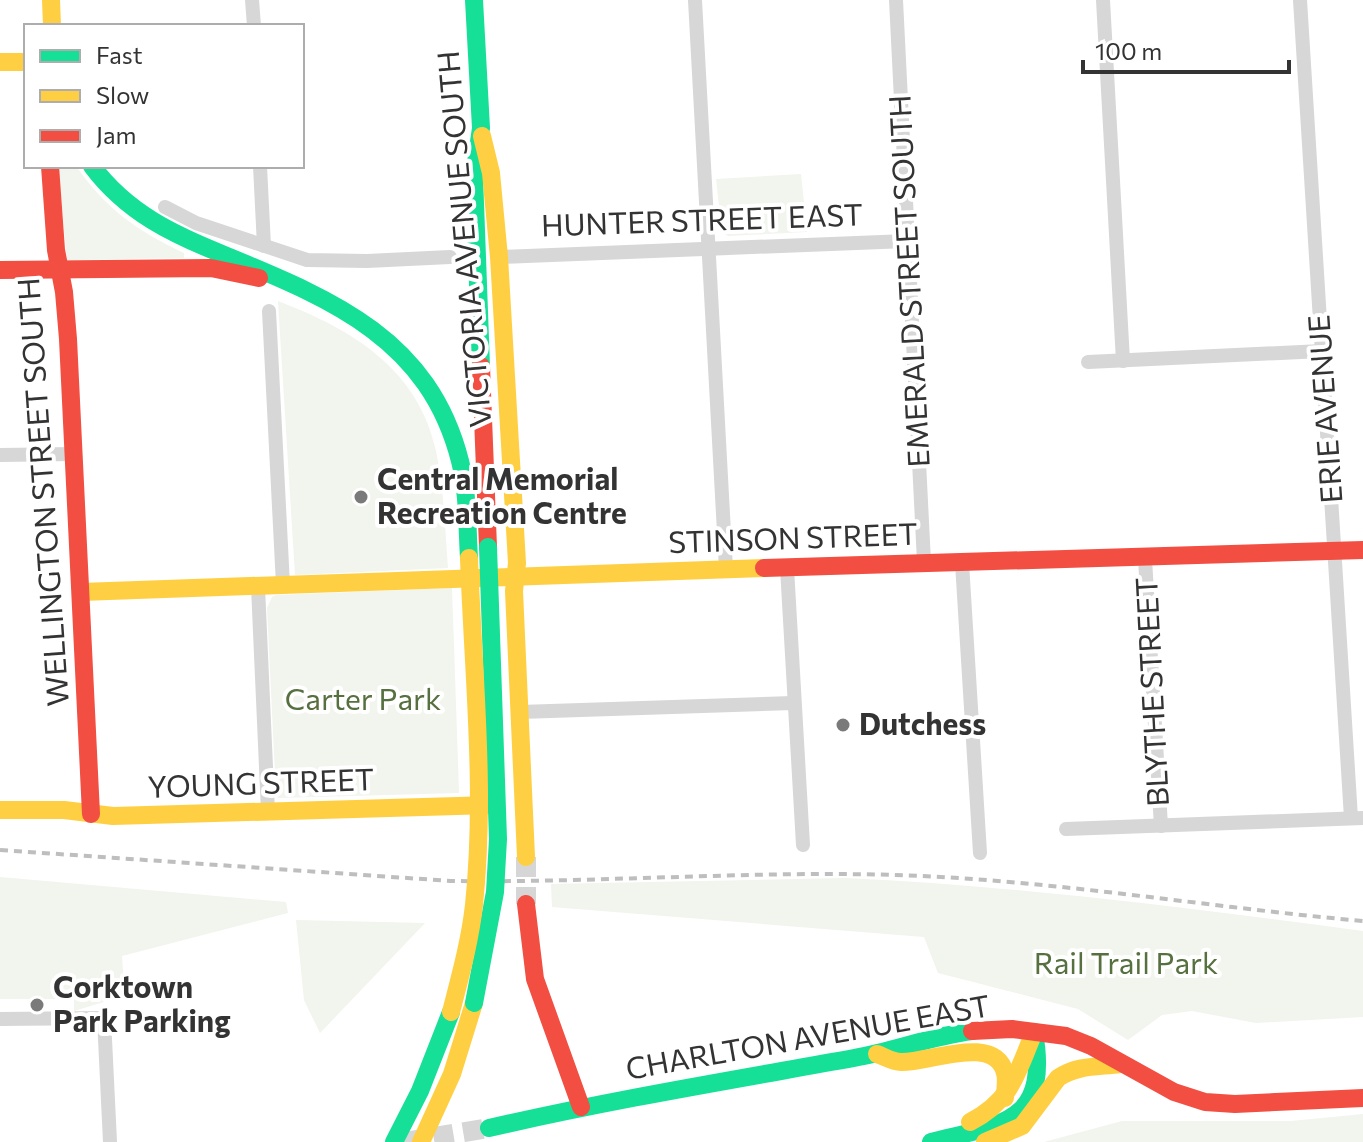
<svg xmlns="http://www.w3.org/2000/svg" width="1363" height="1142" font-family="Commissioner,sans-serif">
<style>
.green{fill:#f1f5ed}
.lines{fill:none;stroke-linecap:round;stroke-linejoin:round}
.secondary-tunnel{stroke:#d6d6d6;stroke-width:20;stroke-dasharray:20 10;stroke-linecap:butt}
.street{stroke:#d7d7d7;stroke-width:14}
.fast{stroke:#16e098;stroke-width:18}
.slow{stroke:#ffcf43;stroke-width:18}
.jam{stroke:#f24e42;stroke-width:18}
.rail{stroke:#bebebe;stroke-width:4;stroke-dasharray:8 6;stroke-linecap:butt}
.fast-bridge{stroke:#16e098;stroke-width:18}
.slow-bridge{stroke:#ffcf43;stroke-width:18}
.poi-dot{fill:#7a7a7a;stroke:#fff;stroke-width:3}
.labels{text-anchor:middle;stroke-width:8;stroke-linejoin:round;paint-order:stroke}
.street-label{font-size:30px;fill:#333;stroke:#fff}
.poi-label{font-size:30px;font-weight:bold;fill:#333;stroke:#fff;text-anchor:start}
.park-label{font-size:30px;fill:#56703f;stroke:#fff}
</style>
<rect width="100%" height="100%" fill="#fff"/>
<g class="green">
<path d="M58,166h18c31,44 60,64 108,87v5l-117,2z"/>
<polygon points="801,174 807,232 728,236 722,232 716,179"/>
<path d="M278,301c73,28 140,67 158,150 8,38 9,78 12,117l-153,7z"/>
<polygon points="452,588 459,793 278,798 276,794 267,608 272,597 276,595"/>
<polygon points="0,877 286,902 288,913 122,956 125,999 107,1001 74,1011 74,999 0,999"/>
<path d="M845,878c174,8 346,30 518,53v86l-107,6 -64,-12 -30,4 -34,25 -50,-31 -140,-36 -14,-36 -372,-30 -1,-23z"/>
<polygon points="296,920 425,923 320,1033 304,1000"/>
<polygon points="1363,1114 1363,1142 1044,1142 1122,1121 1291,1121"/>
</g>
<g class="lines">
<g class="secondary-tunnel">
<polyline points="526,857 526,904"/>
<polyline points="404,1142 489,1128"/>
</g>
<g class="street">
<polyline points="252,0 254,26"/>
<polyline points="695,0 726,569"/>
<polyline points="896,0 924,562"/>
<polyline points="1103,0 1123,361"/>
<polyline points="1300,0 1351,818"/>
<polyline points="260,166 264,246"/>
<polyline points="165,207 196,223 307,260 367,261 450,257"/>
<polyline points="499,257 907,241"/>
<polyline points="269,311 283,585"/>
<polyline points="1088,362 1322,351"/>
<polyline points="0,455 74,454"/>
<polyline points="1145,559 1161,826"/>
<polyline points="962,563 980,853"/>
<polyline points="787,568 803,845"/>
<polyline points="258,587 268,812"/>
<polyline points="520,712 793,703"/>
<polyline points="1066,829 1363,818"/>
<polyline points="0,1019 104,1018 110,1142"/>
</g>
<g class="fast">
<polyline points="474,0 481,128 474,176 481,366"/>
<path d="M92,166c35,47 82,69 135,90 106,44 202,83 233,205 8,31 7,65 9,97"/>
<path d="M489,1128c121,-28 243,-48 365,-70 40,-7 78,-22 118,-27"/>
<polyline points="394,1142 420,1091 451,1012"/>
<path d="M931,1142c71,-18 119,-18 103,-110"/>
</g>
<g class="slow">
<polyline points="51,0 52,26"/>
<polyline points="0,62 26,62"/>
<polyline points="482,136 491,173 499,257 517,563 514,591 526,857"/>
<polyline points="81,592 764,568"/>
<polyline points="0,810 64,810 113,816 491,805"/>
<path d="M877,1054c8,3 16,8 24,8 28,1 94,-29 104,11 2,7 0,17 0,25"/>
<path d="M970,1122c42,-22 47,-49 64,-90"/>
<polyline points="421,1142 452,1074 474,1003"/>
<path d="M985,1142l37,-16 36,-48c19,-13 40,-11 62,-14"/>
</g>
<g class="jam">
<polyline points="50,166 56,250 64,292 68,339 91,814"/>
<polyline points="0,270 211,268 259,278"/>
<polyline points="481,366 488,547"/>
<polyline points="764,568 1363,550"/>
<polyline points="526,904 535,979 581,1107"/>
<polyline points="972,1031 1012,1029 1066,1036 1091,1046 1174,1092 1205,1102 1235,1104 1363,1098"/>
</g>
<path class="rail" d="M0,850l451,31c158,2 315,-12 472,-5 147,7 293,32 440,45"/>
<polyline class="fast-bridge" points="474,1003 495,892 498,839 488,547"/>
<path class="slow-bridge" d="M451,1012c9,-35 19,-71 23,-107 12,-115 -1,-232 -5,-347"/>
</g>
<g class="poi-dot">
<circle cx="361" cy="497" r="8"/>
<circle cx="843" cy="725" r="8"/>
<circle cx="37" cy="1005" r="8"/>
</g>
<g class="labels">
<g class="street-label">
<text transform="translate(702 221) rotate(-2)" y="10">HUNTER STREET EAST</text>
<text transform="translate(465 239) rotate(-95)" y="10">VICTORIA AVENUE SOUTH</text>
<text transform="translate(910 281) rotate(-93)" y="10">EMERALD STREET SOUTH</text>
<text transform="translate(1326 409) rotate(-94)" y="10">ERIE AVENUE</text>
<text transform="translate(44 492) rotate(-94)" y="10">WELLINGTON STREET SOUTH</text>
<text transform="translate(793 539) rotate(-2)" y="10">STINSON STREET</text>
<text transform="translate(1153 692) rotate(-93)" y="10">BLYTHE STREET</text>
<text transform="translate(261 784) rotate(-2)" y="10">YOUNG STREET</text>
<text transform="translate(808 1038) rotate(-10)" y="10">CHARLTON AVENUE EAST</text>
</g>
<g class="poi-label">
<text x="377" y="490">Central Memorial<tspan x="377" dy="34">Recreation Centre</tspan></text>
<text x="859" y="735">Dutchess</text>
<text x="53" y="998">Corktown<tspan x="53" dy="34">Park Parking</tspan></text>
</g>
<g class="park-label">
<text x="363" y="710">Carter Park</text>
<text x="1126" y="974">Rail Trail Park</text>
</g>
</g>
<rect x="24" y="24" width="280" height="144" fill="#ffffff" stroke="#adadad" stroke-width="2"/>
<rect x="40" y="50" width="40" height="12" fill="#16e098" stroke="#adadad" stroke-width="2"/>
<text x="96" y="64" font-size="24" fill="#333333">Fast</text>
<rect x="40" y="90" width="40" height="12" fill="#ffcf43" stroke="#adadad" stroke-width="2"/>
<text x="96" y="104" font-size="24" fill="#333333">Slow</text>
<rect x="40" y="130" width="40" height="12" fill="#f24e42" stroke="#adadad" stroke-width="2"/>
<text x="96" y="144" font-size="24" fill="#333333">Jam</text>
<path d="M1083 60v12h206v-12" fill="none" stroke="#333333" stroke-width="4"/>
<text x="1095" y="60" font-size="24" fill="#333333" stroke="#ffffff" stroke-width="6" paint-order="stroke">100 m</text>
</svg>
